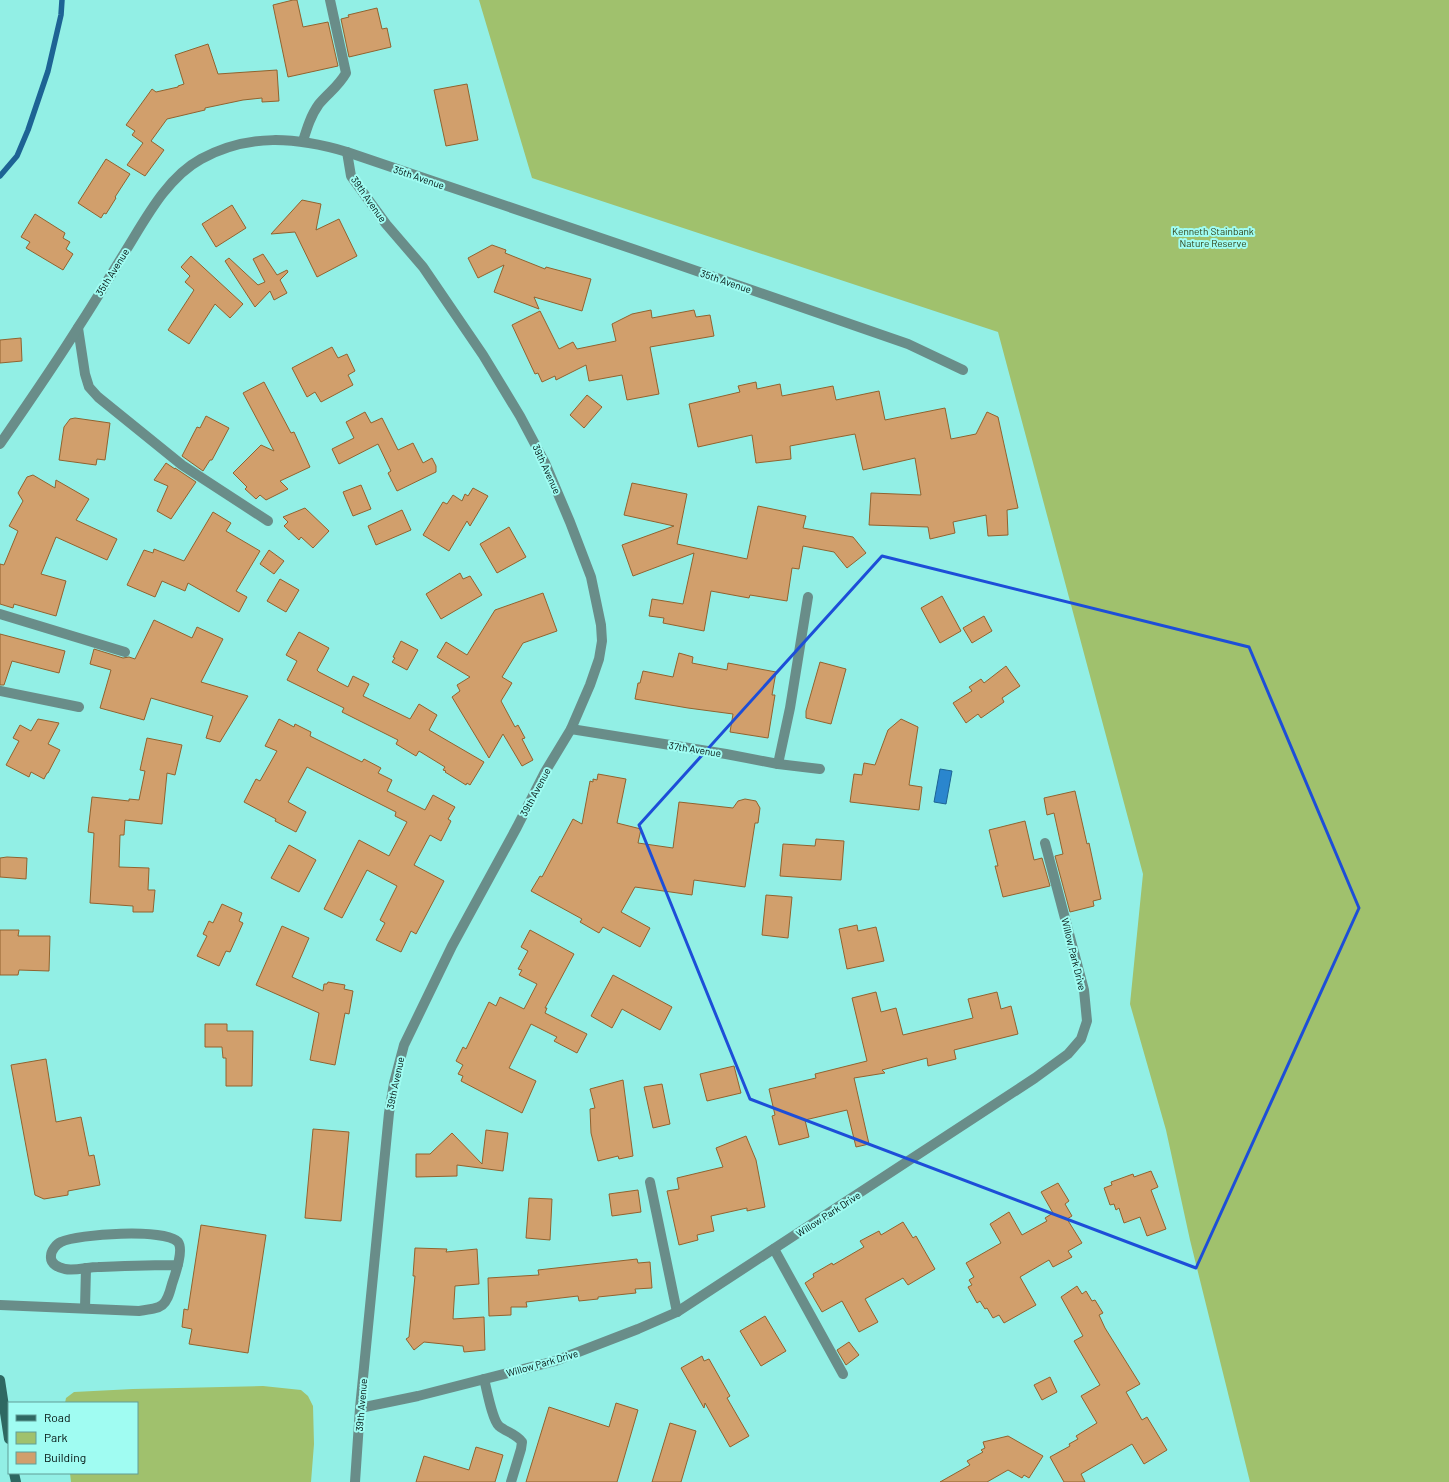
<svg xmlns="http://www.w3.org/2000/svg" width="1449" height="1482" font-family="Barlow,sans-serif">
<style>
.green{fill:#a0c16d}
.water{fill:#2a86ce;stroke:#1d6394}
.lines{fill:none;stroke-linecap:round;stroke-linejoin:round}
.stream{stroke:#1d6394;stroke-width:5.5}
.building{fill:#d19f6c;stroke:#91632f}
.lane{stroke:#698d89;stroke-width:10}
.street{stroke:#698d89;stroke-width:10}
.secondary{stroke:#2e6862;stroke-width:10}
.marked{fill:none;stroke:#1d4ed8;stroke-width:3;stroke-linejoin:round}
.labels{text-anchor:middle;stroke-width:4;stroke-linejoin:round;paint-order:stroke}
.street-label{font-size:10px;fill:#00100e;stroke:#a0fcf2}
.park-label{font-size:10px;fill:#304016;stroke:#a0fcf2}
</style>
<rect width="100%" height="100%" fill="#92efe5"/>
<g class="green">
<polygon points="479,0 1449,0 1449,1482 1250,1482 1190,1240 1166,1130 1130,1004 1143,874 998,332 532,178"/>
<polygon points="263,1386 301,1390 308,1396 313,1406 314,1444 311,1482 71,1482 70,1473 137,1473 137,1403 65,1403 66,1398 74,1392 133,1389"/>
</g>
<polygon class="water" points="940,769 952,771 946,804 934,802"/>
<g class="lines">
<polyline class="stream" points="0,176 17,156 28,130 48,71 61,15 62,0"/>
</g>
<g class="building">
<polygon points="293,0 297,0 303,27 328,22 338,66 288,77 273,5"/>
<polygon points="377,8 382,29 387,28 391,47 349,57 341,19 349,17 348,15"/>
<polygon points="208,44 218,74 277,70 279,101 262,102 262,98 243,100 205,108 205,110 167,119 151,141 164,150 145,176 127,165 143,143 132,135 135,131 126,125 152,89 156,92 178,87 178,86 184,84 175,55"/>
<polygon points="467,84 478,140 446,146 434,90"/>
<polygon points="106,159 130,174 115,197 116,198 106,214 104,213 101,218 78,203"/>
<polygon points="302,200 321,204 316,230 339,219 357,256 317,277 295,232 271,234"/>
<polygon points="232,205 246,228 216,247 202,224"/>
<polygon points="35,214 65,233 63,238 70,242 66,249 73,254 63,270 26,248 30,242 21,237"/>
<polygon points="492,245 506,250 505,253 545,269 546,267 591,279 582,311 534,297 539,309 494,292 504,265 478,278 468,258"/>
<polygon points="263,254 277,275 287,270 288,272 280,280 287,293 274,300 270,291 255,307 225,261 229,258 258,285 265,282 253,259"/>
<polygon points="191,256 243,304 230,318 215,304 189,344 168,330 194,290 185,282 190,276 181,267"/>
<polygon points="651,310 652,318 694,310 696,317 710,315 714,336 650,347 659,394 627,400 622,375 589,381 586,365 556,380 555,376 542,382 538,373 535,374 512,325 540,311 559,349 573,342 577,349 616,341 612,324 632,314"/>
<polygon points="21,338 22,361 0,363 0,340"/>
<polygon points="332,347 338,358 347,354 355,371 348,375 353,385 321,402 315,392 307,397 292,368"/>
<polygon points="264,382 291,433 294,432 310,467 280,481 288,489 266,500 260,495 256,499 245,489 247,487 233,473 261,445 274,451 243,393"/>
<polygon points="756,382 757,389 780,384 782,396 833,386 836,400 879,391 885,420 945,408 951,439 976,434 987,412 998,417 1018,508 1007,510 1008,535 988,536 986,515 953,522 955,533 930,539 928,527 869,525 871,493 921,495 915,458 863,470 855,434 790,446 791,459 756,463 752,435 698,447 689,404 740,392 738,386"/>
<polygon points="587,395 602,407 584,428 570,415"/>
<polygon points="365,412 371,423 382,418 398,450 413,443 423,463 432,458 436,466 436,472 397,491 388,473 391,471 378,444 339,464 332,449 354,438 346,422"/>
<polygon points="206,416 229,428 212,460 210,460 203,471 182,456 197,427 200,428"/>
<polygon points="75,418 110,423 105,460 97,459 96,465 59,460 64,427 70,419"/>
<polygon points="166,463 175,469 175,468 196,482 171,519 157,511 168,486 154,480"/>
<polygon points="33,475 55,488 56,480 89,499 76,520 117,539 107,560 56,537 41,574 66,581 56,616 14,604 13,608 0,604 0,564 4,565 18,531 9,526 23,501 18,493 27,477"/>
<polygon points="632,483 687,494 677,544 747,559 758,506 806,516 803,528 853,537 866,553 847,568 834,552 803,546 799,569 792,568 787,601 750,595 749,598 711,591 704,631 663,623 664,618 649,616 652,599 683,604 694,553 633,576 622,545 674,526 624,515"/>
<polygon points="361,485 371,509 353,516 343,492"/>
<polygon points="473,488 488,496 470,526 467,521 449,551 423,535 443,502 447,504 453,495 462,501 465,494 468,496"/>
<polygon points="305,508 329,531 313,548 301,537 299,540 284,526 288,522 283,517"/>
<polygon points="402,510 411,530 376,545 368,526"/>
<polygon points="213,512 231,523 226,531 260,551 236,591 247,597 239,612 188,583 185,591 162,581 155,597 127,585 144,550 153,553 154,549 184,561"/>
<polygon points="509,527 526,557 497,573 480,544"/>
<polygon points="269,550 284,561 274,574 260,564"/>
<polygon points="460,573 463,579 470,576 482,595 441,619 426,594"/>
<polygon points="280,579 299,590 286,612 267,601"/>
<polygon points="543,593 557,631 523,643 502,677 512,683 501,701 515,727 518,725 525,738 522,739 533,760 522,766 503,734 489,758 452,697 460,691 457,685 470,677 437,657 446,642 467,655 495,610"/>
<polygon points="942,596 961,631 940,643 921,608"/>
<polygon points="984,616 992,631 972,643 963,628"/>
<polygon points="154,620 192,638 197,627 223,639 201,682 248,696 220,742 206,738 213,716 151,698 144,720 100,708 111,670 90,664 94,649 123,658 129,657 135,659"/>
<polygon points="299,632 329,648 317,670 319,672 348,687 353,676 369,684 363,696 410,719 419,704 437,715 429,730 484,762 470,785 467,783 466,785 445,772 446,771 443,770 445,767 419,751 416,756 396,744 398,740 342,712 344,708 287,680 297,661 286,655"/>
<polygon points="0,634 65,651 59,673 12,661 4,685 0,685"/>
<polygon points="401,641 418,650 407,670 392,662 395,658 393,657"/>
<polygon points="679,653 693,657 692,663 727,670 728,663 776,672 772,695 775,695 768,738 730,732 733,714 688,708 635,699 638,683 640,683 643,671 673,677"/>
<polygon points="820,662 846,669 831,724 806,718 806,711"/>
<polygon points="1006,666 1020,686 1002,698 1004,702 981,718 978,714 966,723 953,703 972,691 969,687 981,679 984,683"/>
<polygon points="38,719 59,723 48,744 60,750 48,773 47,773 44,779 31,772 29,777 6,765 19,741 13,738 20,725 31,731"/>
<polygon points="279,719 294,727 295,724 311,732 310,736 362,762 364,759 381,768 378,773 392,780 387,791 425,810 433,795 455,807 448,819 451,821 441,841 430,835 414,865 444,881 416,934 411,931 401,952 376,940 385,923 380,920 397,886 367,870 342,918 324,909 359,840 389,856 407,822 395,816 396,812 307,767 288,802 306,812 296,832 275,821 276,819 244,802 256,779 260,781 277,751 265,746"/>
<polygon points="901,719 918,727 909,785 922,787 919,810 850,802 854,774 862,775 864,763 875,765 888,730"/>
<polygon points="147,738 182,745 175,775 167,773 162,824 125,820 124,835 120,835 119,867 149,868 148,890 155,890 153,912 133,912 133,906 90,903 94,833 88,832 92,797 129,801 129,799 139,800 145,771 140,770"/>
<polygon points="598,774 626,779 617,823 641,829 638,843 673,848 679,802 733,808 738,801 745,799 756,801 760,808 758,823 755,823 745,887 694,880 692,895 635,887 621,912 650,928 640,947 603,927 599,933 580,922 582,919 531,891 540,876 542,877 573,819 582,824 590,781 593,782 593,779 597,780"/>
<polygon points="1075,791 1087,844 1089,843 1101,899 1093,901 1094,906 1070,912 1055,856 1063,854 1054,813 1047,815 1044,798"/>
<polygon points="1025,821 1034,860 1042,858 1050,886 1003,897 995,866 998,866 989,830"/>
<polygon points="816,839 844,841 841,880 780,876 783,844 815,846"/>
<polygon points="289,845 316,860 299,892 271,878"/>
<polygon points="7,857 27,858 26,879 0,877 0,858"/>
<polygon points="766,895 792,897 788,938 762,935"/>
<polygon points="222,904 242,913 239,921 243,923 230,952 226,951 219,966 197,956 207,936 203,934 209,921 213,923"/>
<polygon points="857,925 858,931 876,927 884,961 847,969 839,929"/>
<polygon points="282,926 309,938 292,977 323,991 324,984 327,984 328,982 345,985 344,989 353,991 349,1014 345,1013 335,1065 310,1060 319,1013 256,985"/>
<polygon points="0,930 19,930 18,936 50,936 49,971 19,970 18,975 0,975"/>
<polygon points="530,930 574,954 545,1008 547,1008 545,1013 587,1034 577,1053 554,1041 557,1037 531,1024 509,1068 536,1081 522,1113 461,1081 463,1076 458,1074 463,1065 456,1061 463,1047 466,1049 489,1002 496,1006 500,997 524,1009 537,984 519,975 522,970 518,969 528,951 521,947"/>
<polygon points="613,975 672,1007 660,1030 622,1009 612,1028 591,1016"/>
<polygon points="876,992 881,1012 896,1008 903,1035 973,1018 968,999 997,992 1001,1009 1011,1006 1018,1034 954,1050 956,1059 928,1066 927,1058 882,1070 885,1073 854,1078 869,1144 856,1147 847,1110 805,1120 809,1137 779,1145 772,1116 775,1115 769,1089 816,1078 815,1074 867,1061 852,998"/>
<polygon points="205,1024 227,1024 227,1031 253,1031 252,1086 226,1086 226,1058 223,1058 222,1047 205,1047"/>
<polygon points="46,1059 56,1122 81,1117 89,1156 94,1155 100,1185 68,1191 68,1195 44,1199 35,1195 11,1065"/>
<polygon points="734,1066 741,1093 707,1101 700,1074"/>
<polygon points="623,1080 633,1156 619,1159 618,1156 598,1161 591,1133 590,1109 595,1108 590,1089"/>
<polygon points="662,1084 670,1124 653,1128 644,1087"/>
<polygon points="313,1129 349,1132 341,1221 305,1218"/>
<polygon points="486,1130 508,1133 503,1171 457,1165 457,1176 416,1177 416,1154 430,1154 452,1133 482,1164"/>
<polygon points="746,1136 756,1160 765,1207 747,1211 747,1208 711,1216 714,1231 697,1235 698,1240 679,1245 667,1191 679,1189 677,1178 723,1167 716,1148"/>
<polygon points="1151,1171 1158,1187 1151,1190 1166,1229 1147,1236 1140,1217 1124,1223 1119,1208 1116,1210 1114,1204 1110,1205 1104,1188 1112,1185 1111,1182 1133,1174 1134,1177"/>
<polygon points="1058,1183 1069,1201 1065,1204 1072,1216 1067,1219 1082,1243 1068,1251 1072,1257 1053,1267 1049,1260 1020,1277 1036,1305 1004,1323 999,1315 993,1318 987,1308 985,1309 980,1301 977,1303 968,1287 972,1285 969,1280 974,1277 966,1263 1001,1243 990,1224 1009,1212 1022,1235 1047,1221 1045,1218 1053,1213 1041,1192"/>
<polygon points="638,1190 641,1212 612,1216 609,1194"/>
<polygon points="529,1198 552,1199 550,1240 526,1238"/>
<polygon points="903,1222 913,1238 916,1236 935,1269 908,1285 903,1278 865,1299 878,1322 859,1332 842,1301 822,1312 805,1283 814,1277 813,1274 832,1263 833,1265 864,1247 860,1241 879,1231 881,1235"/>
<polygon points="201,1225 266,1235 248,1353 189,1344 192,1329 182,1327 184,1309 188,1310"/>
<polygon points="415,1248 447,1249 446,1252 477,1249 479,1284 455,1286 453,1319 484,1317 485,1350 464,1352 463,1346 424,1342 414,1350 406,1339 409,1337 415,1276 413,1276"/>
<polygon points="637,1259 638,1263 650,1262 652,1288 635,1289 636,1293 598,1297 598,1299 579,1301 578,1296 526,1302 527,1307 511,1307 511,1315 489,1316 488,1278 539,1275 538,1270"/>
<polygon points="1077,1286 1082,1294 1086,1291 1092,1301 1095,1300 1103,1313 1099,1315 1105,1328 1140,1384 1126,1392 1142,1420 1147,1417 1167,1450 1144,1464 1132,1444 1081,1474 1085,1482 1064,1482 1050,1457 1070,1446 1069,1444 1078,1439 1076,1436 1097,1423 1081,1396 1100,1385 1074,1341 1083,1336 1061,1297"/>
<polygon points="765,1316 786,1351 761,1366 740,1331"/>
<polygon points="849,1342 859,1355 846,1365 837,1350"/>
<polygon points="702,1356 704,1361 709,1359 730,1396 727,1398 749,1436 730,1447 705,1403 704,1408 681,1368"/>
<polygon points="1050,1377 1057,1392 1042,1400 1034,1385"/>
<polygon points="616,1403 638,1410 617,1482 526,1482 549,1407 609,1427"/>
<polygon points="670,1423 696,1431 681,1482 652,1482"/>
<polygon points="1008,1436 1043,1456 1029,1478 1024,1475 1022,1478 1008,1470 987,1482 940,1482 970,1465 967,1461 983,1452 981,1450 985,1448 983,1442"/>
<polygon points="476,1447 503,1455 495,1482 416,1482 424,1456 469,1470"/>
</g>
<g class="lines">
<g class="lane">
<polyline points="78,328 85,374 89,387 98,397 182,465 268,521"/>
<polyline points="0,614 125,652"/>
<polyline points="0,691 79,707"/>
<polyline points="778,764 790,708 808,597"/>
<polyline points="650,1182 677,1312"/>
<polyline points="774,1249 843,1374"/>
<path d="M0,1305l139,6c24,-3 27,-4 33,-27 3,-9 12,-34 6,-42 -13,-14 -100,-8 -117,0 -5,2 -10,9 -10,14 -1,8 8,12 14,13 10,2 23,-2 33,-2 27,-1 53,-2 80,-2"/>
<polyline points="85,1308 86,1268"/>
<path d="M484,1379c3,11 8,40 15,47 7,6 18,8 23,16l-1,7 -10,33"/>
</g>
<g class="street">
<path d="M303,141c4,-13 8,-26 16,-37 10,-12 19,-17 27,-31l-16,-73"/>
<polyline points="347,152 351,176 386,224 423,267 483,355 520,416 545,463 570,522 591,577 601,625 602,641 599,659 590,685 571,729 545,772 517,827 452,946 404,1045 394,1083 389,1113 360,1408 355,1482"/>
<path d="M0,444c27,-39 54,-78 79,-118 17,-26 33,-53 49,-79 19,-31 40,-70 73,-88 48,-26 95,-22 146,-7l286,97 275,95 55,26"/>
<polyline points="571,729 726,754 778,764 820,769"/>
<polyline points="360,1408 418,1396 555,1361 638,1329 677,1312 1035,1078 1068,1054 1081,1039 1087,1021 1084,990 1045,843"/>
</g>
<g class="secondary">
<polyline points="0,1380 9,1439"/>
<polyline points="14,1473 16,1482"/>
</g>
</g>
<path class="marked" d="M882,556l367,91 110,261 -163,360 -446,-169 -111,-274z"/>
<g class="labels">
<g class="street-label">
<text transform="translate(419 177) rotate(19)" y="4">35th Avenue</text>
<text transform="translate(369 199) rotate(55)" y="4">39th Avenue</text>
<text transform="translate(112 272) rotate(-58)" y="4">35th Avenue</text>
<text transform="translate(726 281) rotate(19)" y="4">35th Avenue</text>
<text transform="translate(547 469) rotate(65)" y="4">39th Avenue</text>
<text transform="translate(695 749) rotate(9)" y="4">37th Avenue</text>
<text transform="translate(535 792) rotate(-62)" y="4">39th Avenue</text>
<text transform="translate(1074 954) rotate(76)" y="4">Willow Park Drive</text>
<text transform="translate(395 1083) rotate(-78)" y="4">39th Avenue</text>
<text transform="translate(828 1214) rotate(-33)" y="4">Willow Park Drive</text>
<text transform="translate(542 1363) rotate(-16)" y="4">Willow Park Drive</text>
<text transform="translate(361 1405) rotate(-85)" y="4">39th Avenue</text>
</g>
<g class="park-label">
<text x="1213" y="235">Kenneth Stainbank<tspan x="1213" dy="12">Nature Reserve</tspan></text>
</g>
</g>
<rect x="8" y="1402" width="130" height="72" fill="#a0fcf2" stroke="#609e97"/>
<rect x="16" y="1415" width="20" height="6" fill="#2e6862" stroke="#609e97"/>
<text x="44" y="1422" font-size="12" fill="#00100e">Road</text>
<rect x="16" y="1432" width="20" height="12" fill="#a0c16d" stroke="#609e97"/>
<text x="44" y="1442" font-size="12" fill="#00100e">Park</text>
<rect x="16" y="1452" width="20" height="12" fill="#d19f6c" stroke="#609e97"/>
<text x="44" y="1462" font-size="12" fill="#00100e">Building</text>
</svg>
